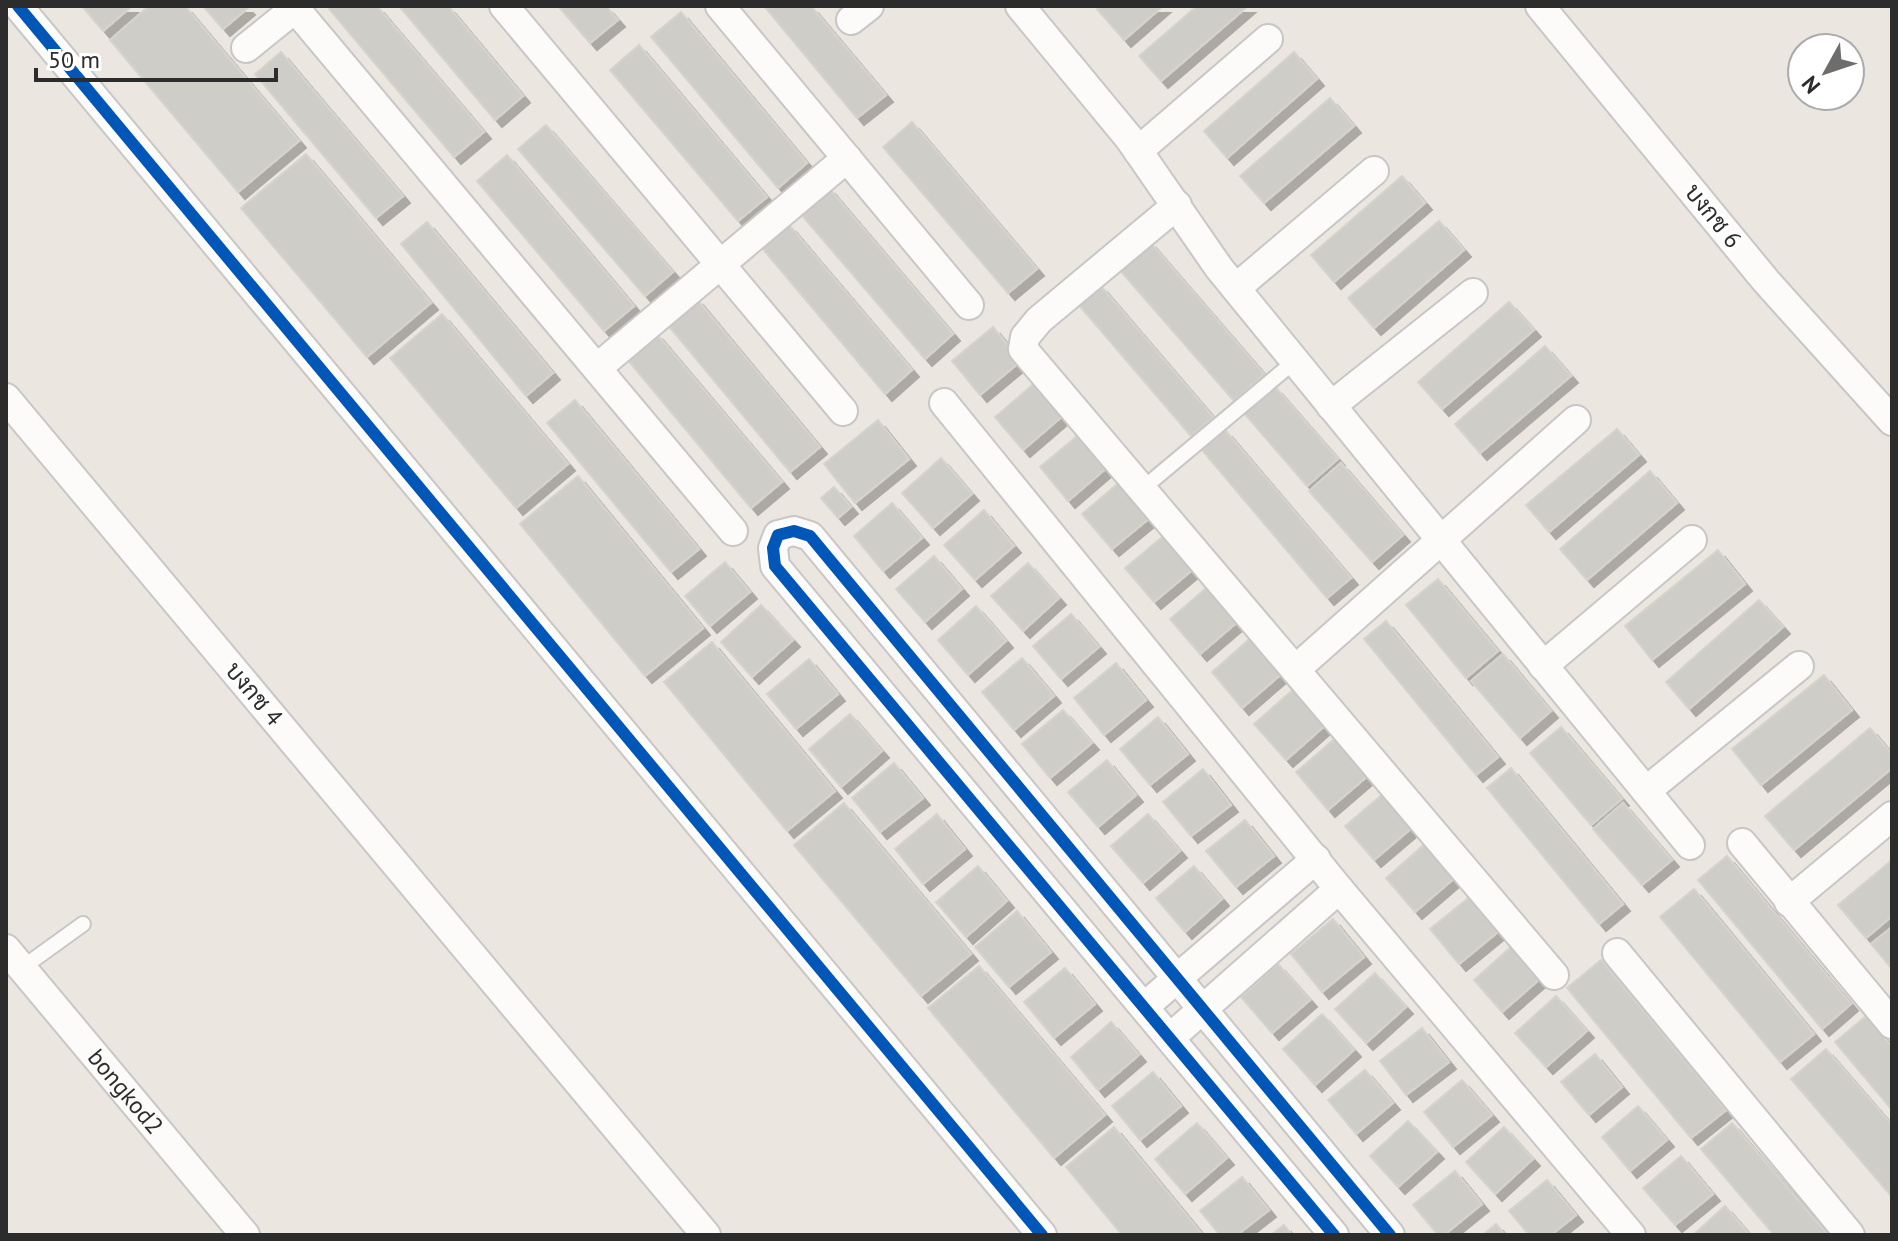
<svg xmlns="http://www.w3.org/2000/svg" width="1898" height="1241" font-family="'PT Sans',Sarabun,sans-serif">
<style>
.building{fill:#cfcdc8;stroke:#d6d3cd;stroke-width:2;filter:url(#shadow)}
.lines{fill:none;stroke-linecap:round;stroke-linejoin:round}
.lane-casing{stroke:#c8c6c6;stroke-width:18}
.street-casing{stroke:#c8c6c6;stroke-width:32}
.lane{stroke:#fcfbfa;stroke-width:14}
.street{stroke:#fcfbfa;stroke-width:28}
.cycleway-casing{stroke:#fff;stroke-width:17}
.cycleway{stroke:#0057b8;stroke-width:12}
.labels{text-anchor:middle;stroke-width:7;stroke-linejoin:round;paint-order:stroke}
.street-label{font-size:24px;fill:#2c2c2c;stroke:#fff}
</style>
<defs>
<filter id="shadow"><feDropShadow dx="7" dy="7" stdDeviation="0" flood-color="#0004"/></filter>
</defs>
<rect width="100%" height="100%" fill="#ebe7e0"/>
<g class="building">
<polygon points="82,6 132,6 103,31"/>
<polygon points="149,6 185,6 299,141 238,192 110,40"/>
<polygon points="203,6 246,6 248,8 223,29"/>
<polygon points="333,6 377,6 484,132 454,157 329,9"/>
<polygon points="399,6 448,6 523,96 495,120"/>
<polygon points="558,6 606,6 618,20 590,43"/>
<polygon points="764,6 811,6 886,95 857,118"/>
<polygon points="1100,6 1163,6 1124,40 1097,9"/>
<polygon points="1197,6 1248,6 1161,81 1139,56"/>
<polygon points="681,12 807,163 778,188 651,37"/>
<polygon points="639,45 767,197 738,221 610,70"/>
<polygon points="281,52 403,196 376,218 255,74"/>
<polygon points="1294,52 1317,79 1227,158 1204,131"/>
<polygon points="1330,98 1354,126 1264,203 1240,176"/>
<polygon points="912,122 1037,269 1008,293 883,147"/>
<polygon points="546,125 673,272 645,296 518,149"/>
<polygon points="306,154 431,303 367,357 241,208"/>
<polygon points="507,155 634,306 604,331 477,181"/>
<polygon points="1402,176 1425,203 1334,282 1311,255"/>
<polygon points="828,187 953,334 925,359 799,212"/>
<polygon points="1439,221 1464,250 1374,328 1348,298"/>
<polygon points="427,222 553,373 526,396 401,244"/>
<polygon points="789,225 912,370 885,394 762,248"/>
<polygon points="1149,241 1264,374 1234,401 1118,268"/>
<polygon points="1100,285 1213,417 1191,436 1078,304"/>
<polygon points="696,298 820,447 790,472 666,323"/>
<polygon points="1509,302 1534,330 1442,409 1418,382"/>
<polygon points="442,314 568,464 516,508 390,358"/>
<polygon points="993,327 1021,361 980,395 952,361"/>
<polygon points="656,333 782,482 751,508 626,358"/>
<polygon points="1545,346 1571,376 1480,453 1455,424"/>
<polygon points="1037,381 1065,414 1023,450 995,417"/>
<polygon points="1275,387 1338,459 1307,486 1244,413"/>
<polygon points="575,400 699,549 671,572 547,423"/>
<polygon points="878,420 909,459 855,503 824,464"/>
<polygon points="1617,429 1639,455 1549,532 1526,505"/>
<polygon points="1225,430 1351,578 1327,598 1201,449"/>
<polygon points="1082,432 1110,465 1068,501 1040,467"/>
<polygon points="941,458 972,494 933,528 902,493"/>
<polygon points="1341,463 1403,535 1372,562 1309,491"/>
<polygon points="1650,471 1677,503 1587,580 1560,549"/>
<polygon points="578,476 703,628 645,676 520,524"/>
<polygon points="1122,480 1152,516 1112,549 1082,514"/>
<polygon points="834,487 851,507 838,518 821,498"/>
<polygon points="892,503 922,538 883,571 854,536"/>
<polygon points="984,510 1014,546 975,580 944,545"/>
<polygon points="1167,533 1196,567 1154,602 1125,568"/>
<polygon points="1718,550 1745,584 1652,660 1625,626"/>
<polygon points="934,556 962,589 925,622 896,589"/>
<polygon points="725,562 750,592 710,626 685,596"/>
<polygon points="1028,563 1059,598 1023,631 991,596"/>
<polygon points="1438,579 1498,651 1466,678 1406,605"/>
<polygon points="1211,584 1241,619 1200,654 1170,619"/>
<polygon points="1759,600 1783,627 1689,709 1666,682"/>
<polygon points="761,605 793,640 752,677 721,642"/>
<polygon points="976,606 1006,641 968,675 938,640"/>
<polygon points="1071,614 1099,647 1061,679 1033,646"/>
<polygon points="1386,621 1498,757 1476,775 1364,639"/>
<polygon points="1254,635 1285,671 1242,708 1212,672"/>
<polygon points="712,642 835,791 787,831 664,682"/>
<polygon points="1503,654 1551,711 1520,738 1471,681"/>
<polygon points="1022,658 1054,696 1014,730 982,692"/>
<polygon points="809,659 838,694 796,729 767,694"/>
<polygon points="1116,663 1146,700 1104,735 1074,698"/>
<polygon points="1824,675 1852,710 1761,785 1732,749"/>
<polygon points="1296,687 1328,723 1286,760 1254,724"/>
<polygon points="1063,710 1092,743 1050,778 1022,744"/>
<polygon points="850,714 882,751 841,787 809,749"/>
<polygon points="1158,717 1188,754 1150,785 1120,749"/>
<polygon points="1561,727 1622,799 1591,825 1530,753"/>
<polygon points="1870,728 1892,754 1892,768 1794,850 1765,816"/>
<polygon points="1338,736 1370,774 1328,810 1296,772"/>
<polygon points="1107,760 1136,795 1098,827 1068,792"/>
<polygon points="894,763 923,798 880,832 852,798"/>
<polygon points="1511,768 1623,904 1599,924 1487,788"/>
<polygon points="1203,769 1231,805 1191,836 1163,802"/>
<polygon points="1384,793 1413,827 1374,860 1345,826"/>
<polygon points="844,803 971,954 921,996 794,845"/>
<polygon points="1623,803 1672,860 1642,885 1593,829"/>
<polygon points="937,814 965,849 923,884 895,849"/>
<polygon points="1148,814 1180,851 1143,883 1111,846"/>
<polygon points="1245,820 1274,856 1236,887 1206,851"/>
<polygon points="1427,842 1457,876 1415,912 1386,878"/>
<polygon points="1727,856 1851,1004 1822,1029 1698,880"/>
<polygon points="1892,860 1892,916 1866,938 1838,905"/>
<polygon points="978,866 1007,901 966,937 936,902"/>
<polygon points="1194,866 1222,899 1185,932 1156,898"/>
<polygon points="1694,889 1814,1034 1780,1062 1660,917"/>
<polygon points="1471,896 1499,931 1459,964 1430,929"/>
<polygon points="1017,911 1051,952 1009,987 975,947"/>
<polygon points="1333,919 1364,957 1322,992 1291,954"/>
<polygon points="1892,927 1892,969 1871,944"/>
<polygon points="1512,946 1541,978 1502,1012 1474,980"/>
<polygon points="1601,960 1726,1110 1691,1138 1567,988"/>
<polygon points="1278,964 1310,1000 1272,1033 1241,997"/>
<polygon points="979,966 1105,1115 1054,1158 928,1008"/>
<polygon points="1065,968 1095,1004 1054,1038 1024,1002"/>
<polygon points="1375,973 1406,1007 1366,1043 1335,1009"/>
<polygon points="1556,996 1587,1031 1546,1067 1515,1033"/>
<polygon points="1322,1014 1354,1050 1315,1085 1283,1049"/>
<polygon points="1866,1016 1892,1047 1892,1110 1835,1042"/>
<polygon points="1111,1022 1139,1055 1098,1090 1071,1057"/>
<polygon points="1422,1028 1449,1062 1406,1095 1380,1061"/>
<polygon points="1826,1049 1892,1125 1892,1197 1791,1079"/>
<polygon points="1595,1054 1622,1087 1589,1115 1561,1082"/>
<polygon points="1365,1070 1393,1103 1356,1134 1328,1100"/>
<polygon points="1153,1072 1181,1106 1140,1140 1112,1106"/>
<polygon points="1462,1080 1492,1115 1453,1147 1424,1112"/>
<polygon points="1638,1106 1667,1140 1630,1171 1602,1137"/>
<polygon points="1408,1121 1437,1152 1398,1187 1370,1156"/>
<polygon points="1197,1123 1227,1158 1185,1194 1155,1159"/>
<polygon points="1732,1123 1828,1235 1774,1235 1701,1149"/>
<polygon points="1114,1127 1203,1235 1122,1235 1066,1167"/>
<polygon points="1504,1127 1533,1159 1495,1194 1466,1162"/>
<polygon points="1681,1156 1713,1194 1675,1225 1643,1188"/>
<polygon points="1455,1171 1482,1204 1444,1235 1438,1235 1413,1205"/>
<polygon points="1242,1177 1269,1210 1237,1235 1220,1235 1200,1211"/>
<polygon points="1547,1180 1576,1215 1551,1235 1529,1235 1509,1211"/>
<polygon points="1725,1206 1750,1235 1693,1235"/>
<polygon points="1496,1224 1505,1235 1483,1235"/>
<polygon points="1284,1225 1292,1235 1271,1235"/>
</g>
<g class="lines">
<defs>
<g id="lane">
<polyline points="1141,490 1295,361"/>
<polyline points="22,968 83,924"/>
</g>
<g id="street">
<polyline points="18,6 1042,1235"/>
<polyline points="293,6 733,531"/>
<polyline points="504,6 843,411"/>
<polyline points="720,6 969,305"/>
<polyline points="1020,6 1129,138 1219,268 1690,845"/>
<polyline points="1540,6 1766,281 1892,421"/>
<polyline points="851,20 869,6"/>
<polyline points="246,48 298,6"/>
<polyline points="1138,151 1268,39"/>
<polyline points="1177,205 1039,320 1025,337 1023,349 1554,975"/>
<polyline points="1236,288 1374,171"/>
<polyline points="597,368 847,158"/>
<polyline points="6,398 706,1235"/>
<polyline points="944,403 1339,889 1631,1235"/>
<polyline points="1331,406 1473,293"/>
<polyline points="1543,666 1692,540"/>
<polyline points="1296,669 1576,420"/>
<polyline points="1646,791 1799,666"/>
<polyline points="1742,843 1892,1024"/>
<polyline points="1789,902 1892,816"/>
<path id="s1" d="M6,949l239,286"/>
<polyline points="1617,953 1850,1235"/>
<polyline points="1145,1006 1316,859"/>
<polyline points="1171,1037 1339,889"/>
<polyline points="1334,1235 775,566 773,548 778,535 794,531 810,536 1390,1235"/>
</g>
</defs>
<use href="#lane" class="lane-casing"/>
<use href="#street" class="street-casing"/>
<use href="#lane" class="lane"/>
<use href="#street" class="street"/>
<defs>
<g id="cycleway">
<polyline points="18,6 1042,1235"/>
<polyline points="1334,1235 775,566 773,548 778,535 794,531 810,536 1390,1235"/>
</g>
</defs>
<use href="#cycleway" class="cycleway-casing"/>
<use href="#cycleway" class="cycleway"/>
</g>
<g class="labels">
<g class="street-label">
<text transform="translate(1713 216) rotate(51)" y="8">บงกช 6</text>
<text transform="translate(254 694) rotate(50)" y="8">บงกช 4</text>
<text dy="8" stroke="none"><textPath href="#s1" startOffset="186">bongkod2</textPath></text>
</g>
</g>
<rect width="1898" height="1241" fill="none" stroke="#2c2c2c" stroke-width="16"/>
<g transform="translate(1826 72) rotate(230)"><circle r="38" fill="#ffffff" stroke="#ababab" stroke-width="2"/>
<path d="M0-6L14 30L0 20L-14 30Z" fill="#6f6d6b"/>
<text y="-12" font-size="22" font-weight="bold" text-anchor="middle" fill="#2c2c2c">N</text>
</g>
<path d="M36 68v12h240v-12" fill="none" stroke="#2c2c2c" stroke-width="4"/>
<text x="48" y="68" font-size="24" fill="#2c2c2c" stroke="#ffffff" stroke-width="6" paint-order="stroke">50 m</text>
</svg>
